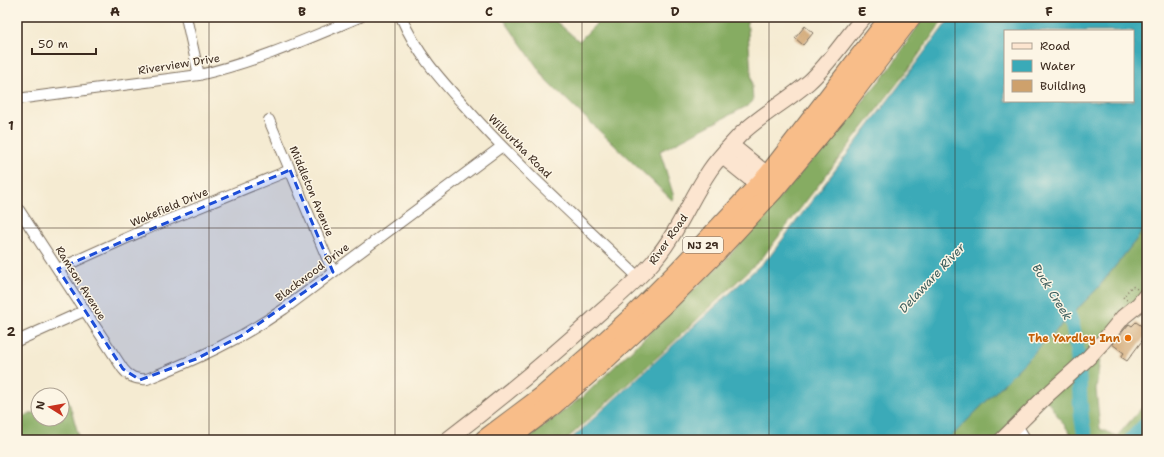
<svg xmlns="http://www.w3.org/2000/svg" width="1164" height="457" font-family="'Shantell Sans',sans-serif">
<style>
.forest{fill:#86ac62;stroke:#606b40}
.water{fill:#3aaab8;stroke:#3a6a6b;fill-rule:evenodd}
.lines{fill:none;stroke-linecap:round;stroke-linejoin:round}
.river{stroke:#3aaab8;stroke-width:15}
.building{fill:#cea16c}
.street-casing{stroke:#7c6e5d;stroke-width:12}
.secondary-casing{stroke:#7c6e5d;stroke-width:17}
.highway-casing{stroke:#7c6e5d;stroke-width:21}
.path{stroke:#7c6e5d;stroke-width:1.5;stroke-dasharray:1 3;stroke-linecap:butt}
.street{stroke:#fff;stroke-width:10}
.secondary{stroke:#fce5d0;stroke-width:15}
.highway{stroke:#f8bd89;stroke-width:19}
.marked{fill:#1d4ed8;fill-opacity:0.2;stroke:#1d4ed8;stroke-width:3;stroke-dasharray:8 5;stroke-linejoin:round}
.grid{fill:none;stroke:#3b2a1e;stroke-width:1;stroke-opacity:0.55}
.food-dot{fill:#e8710a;stroke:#fcf5e5;stroke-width:1.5}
.labels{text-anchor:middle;stroke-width:3;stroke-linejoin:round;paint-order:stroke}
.shield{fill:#fcf5e5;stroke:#75675a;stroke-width:1}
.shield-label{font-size:10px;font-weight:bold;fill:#3b2a1e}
.street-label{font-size:11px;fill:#3b2a1e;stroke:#fcf5e5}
.food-label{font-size:11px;font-weight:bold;fill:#c56008;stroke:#fcf5e5;text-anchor:end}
.water-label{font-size:12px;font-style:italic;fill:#3b5d5c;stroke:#fcf5e5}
.neatline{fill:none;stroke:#3b2a1e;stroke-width:1.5}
.grid-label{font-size:13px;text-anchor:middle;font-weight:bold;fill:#3b2a1e}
</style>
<rect width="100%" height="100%" fill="#fcf5e5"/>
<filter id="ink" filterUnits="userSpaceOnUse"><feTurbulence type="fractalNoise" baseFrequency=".025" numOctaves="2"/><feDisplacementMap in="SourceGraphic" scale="8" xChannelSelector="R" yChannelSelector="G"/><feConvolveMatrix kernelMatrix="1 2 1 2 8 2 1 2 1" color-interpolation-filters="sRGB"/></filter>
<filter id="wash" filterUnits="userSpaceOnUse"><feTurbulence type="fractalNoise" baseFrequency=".012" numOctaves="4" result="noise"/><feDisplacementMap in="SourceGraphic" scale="16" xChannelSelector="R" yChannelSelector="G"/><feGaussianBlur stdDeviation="0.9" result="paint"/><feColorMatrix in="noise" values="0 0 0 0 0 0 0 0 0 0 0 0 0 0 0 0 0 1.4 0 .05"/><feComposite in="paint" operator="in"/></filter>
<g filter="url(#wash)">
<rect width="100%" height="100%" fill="#f5ebd2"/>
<g class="forest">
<polygon points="502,17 551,17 579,41 603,17 747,17 753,101 749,105 660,151 674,197 672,200 547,81"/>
<polygon points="924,17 945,17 913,63 762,258 663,352 568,438 565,440 525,440 586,394 728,257 888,71"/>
<polygon points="1147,226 1147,292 1100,359 1096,389 1100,429 1117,436 1147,402 1147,440 1075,440 1045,398 1002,440 948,440 1098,288"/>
<polygon points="68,399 80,440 17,440 17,419 38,411 38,419 62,419 62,402"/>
</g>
<path class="water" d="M951,17h196v209l-49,62 -150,152h-378l200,-184zM1005,31h128v70h-128z"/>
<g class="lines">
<g class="river">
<path d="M1058,300c4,6 10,12 12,18 14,39 5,82 16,122"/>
<polyline points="1131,440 1147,423"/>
</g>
</g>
<g id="blocks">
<g class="building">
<polygon points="805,26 813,33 803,45 795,38"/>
<polygon points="1136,322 1147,330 1147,334 1127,361 1121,357 1124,353 1112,344 1129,324 1132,326"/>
</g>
</g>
</g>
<g filter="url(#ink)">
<use href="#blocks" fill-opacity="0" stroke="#7c6e5d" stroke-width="1"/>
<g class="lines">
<defs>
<g id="street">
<polyline points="186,17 199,75"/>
<path d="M401,17c17,39 41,64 69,95 53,59 112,111 169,166"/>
<path d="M17,99l182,-24c57,-13 108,-36 161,-58"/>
<polyline points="269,120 333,272"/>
<path d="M19,210l104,159c6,8 13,11 24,10 50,-20 92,-39 137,-70l217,-162"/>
<polyline points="58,269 151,227 290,170"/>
<polyline points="17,341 84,311"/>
<polyline points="1017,425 1026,440"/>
</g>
<g id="secondary">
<polyline points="731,145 768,175 772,185"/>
<polyline points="722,156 758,185 768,188"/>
<path d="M447,440c50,-38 100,-79 147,-122 20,-18 41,-35 59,-56 25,-29 36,-61 57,-92 8,-12 20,-24 30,-35 21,-20 47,-34 69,-53 21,-19 36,-44 55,-65"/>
<polyline points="1002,440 1045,397 1089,357 1101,344 1123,317 1139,304 1147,294"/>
</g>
<g id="highway">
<polyline points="484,440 544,395 590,355 635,314 678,271 768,175 890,17"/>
<polyline points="507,440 552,406 607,358 661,308 713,256 774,190 838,113 911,17"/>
</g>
</defs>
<use href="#street" class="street-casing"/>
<use href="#secondary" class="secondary-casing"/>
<use href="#highway" class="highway-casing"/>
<g class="path">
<polyline points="1147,271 1144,276 1147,278"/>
<polyline points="1127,300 1123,297 1132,286 1137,289"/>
</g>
<use href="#street" class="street"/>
<use href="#secondary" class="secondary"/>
<use href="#highway" class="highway"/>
</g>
</g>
<path class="marked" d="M290,170l43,102 -92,64 -45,23 -56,21 -17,-11 -65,-100z"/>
<path class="grid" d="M209,17v423M395,17v423M582,17v423M769,17v423M955,17v423M17,228h1130"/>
<circle class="food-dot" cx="1128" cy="338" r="4"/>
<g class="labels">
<rect class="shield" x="683" y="237" width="40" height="16" rx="3"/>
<g class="shield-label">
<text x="703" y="249">NJ 29</text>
</g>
<g class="street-label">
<text transform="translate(179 64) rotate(-9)" y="4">Riverview Drive</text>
<text transform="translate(520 146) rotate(45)" y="4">Wilburtha Road</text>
<text transform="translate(312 191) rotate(67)" y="4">Middleton Avenue</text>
<text transform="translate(169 207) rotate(-23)" y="4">Wakefield Drive</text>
<text transform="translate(668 239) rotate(-55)" y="4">River Road</text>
<text transform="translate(312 272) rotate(-37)" y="4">Blackwood Drive</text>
<text transform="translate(81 283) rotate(58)" y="4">Ramson Avenue</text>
</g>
<g class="food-label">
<text x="1120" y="342">The Yardley Inn</text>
</g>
<g class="water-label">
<text transform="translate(932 278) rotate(-47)" y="4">Delaware River</text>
<text transform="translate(1052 292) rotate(58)" y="4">Buck Creek</text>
</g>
</g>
<rect width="1164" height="457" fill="none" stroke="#fcf5e5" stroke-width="44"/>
<rect x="1004" y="30" width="130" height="72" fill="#fcf5e5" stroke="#afa495"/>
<rect x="1012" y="43" width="20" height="6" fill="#fce5d0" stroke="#afa495"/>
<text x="1040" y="50" font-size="12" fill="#3b2a1e">Road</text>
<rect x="1012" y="60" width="20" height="12" fill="#3aaab8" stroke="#afa495"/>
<text x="1040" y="70" font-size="12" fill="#3b2a1e">Water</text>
<rect x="1012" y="80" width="20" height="12" fill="#cea16c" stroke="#afa495"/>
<text x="1040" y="90" font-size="12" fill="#3b2a1e">Building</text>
<g transform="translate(50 407) rotate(281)"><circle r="19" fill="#fcf5e5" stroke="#afa495"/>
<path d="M0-3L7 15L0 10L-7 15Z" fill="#c8321e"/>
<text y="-6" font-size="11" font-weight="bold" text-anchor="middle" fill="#3b2a1e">N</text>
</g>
<path d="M32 48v6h64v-6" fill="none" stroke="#3b2a1e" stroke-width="2"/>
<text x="38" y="48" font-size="12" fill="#3b2a1e" stroke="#fcf5e5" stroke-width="3" paint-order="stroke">50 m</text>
<rect x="22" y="22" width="1120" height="413" class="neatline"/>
<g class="grid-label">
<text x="115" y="16">A</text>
<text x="302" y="16">B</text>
<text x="489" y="16">C</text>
<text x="675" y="16">D</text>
<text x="862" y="16">E</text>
<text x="1049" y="16">F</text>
<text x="11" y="130">1</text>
<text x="11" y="336">2</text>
</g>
</svg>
